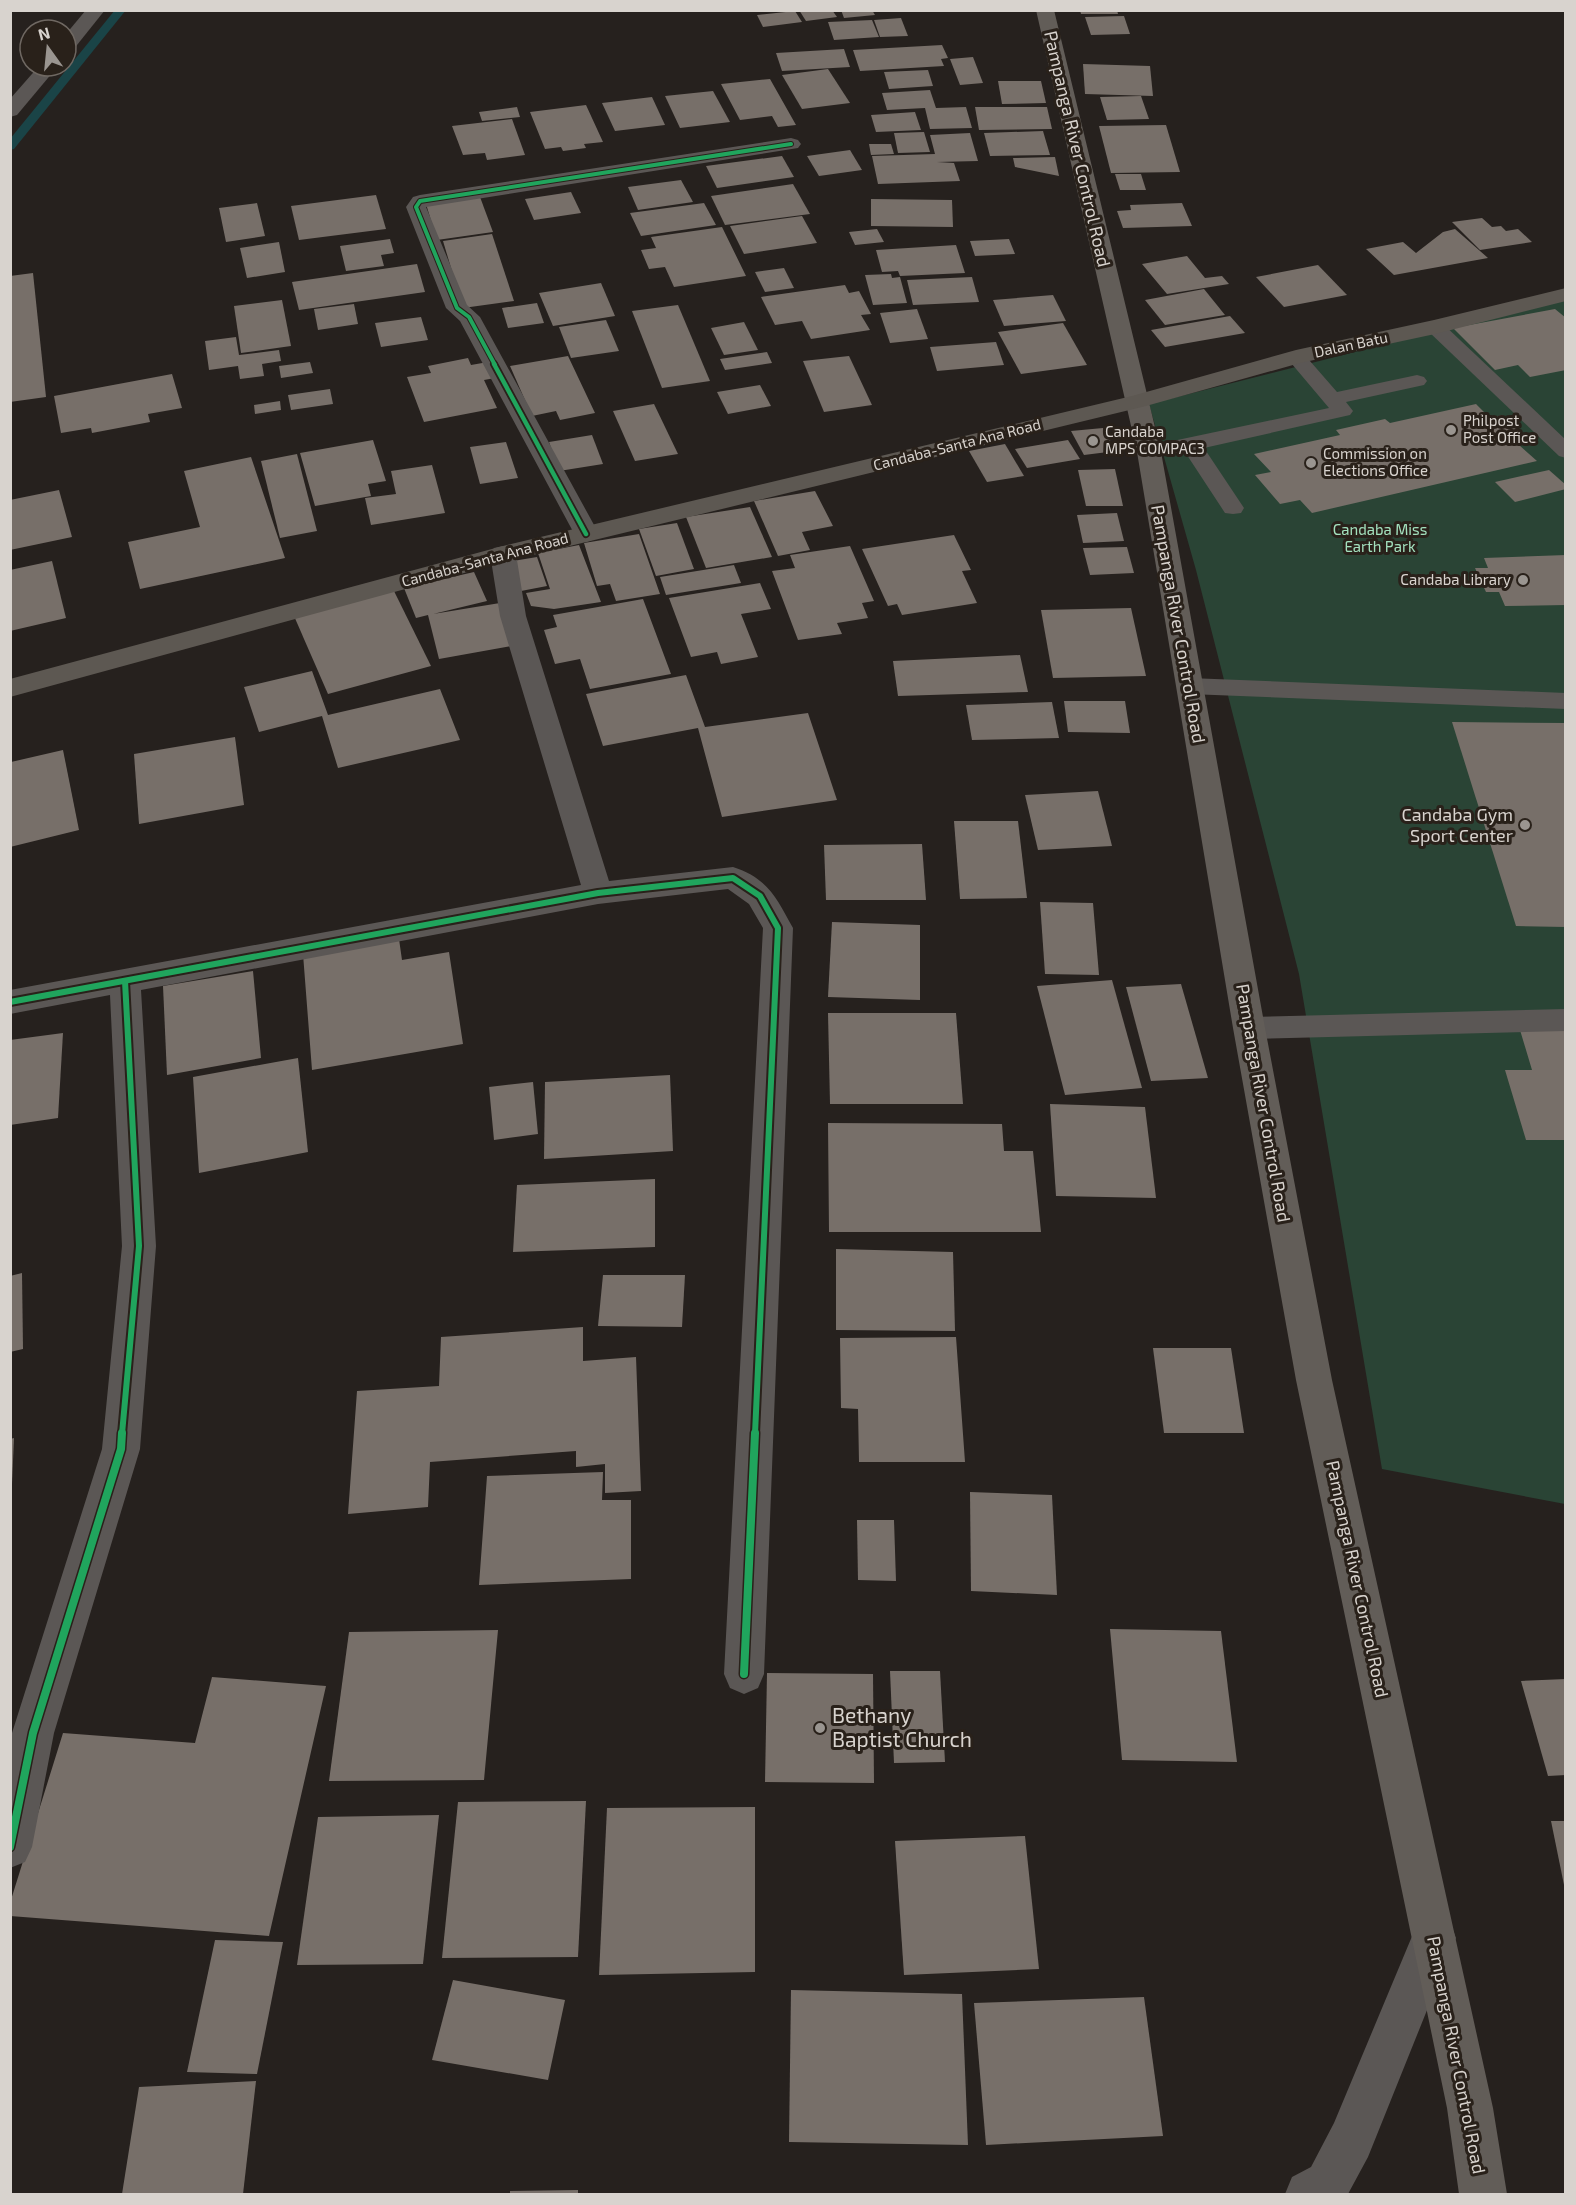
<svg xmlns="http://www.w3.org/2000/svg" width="1576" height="2205" font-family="'Exo 2',sans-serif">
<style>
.green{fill:#2a4435}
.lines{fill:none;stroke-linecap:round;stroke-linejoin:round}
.stream{fill:#1a4447;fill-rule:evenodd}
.building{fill:#776f69}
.service{fill:#5b5755;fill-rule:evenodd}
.minor{fill:#5b5755;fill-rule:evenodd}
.secondary{fill:#625d58;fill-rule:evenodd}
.primary{fill:#5d5852;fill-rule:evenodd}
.cycleway-far3-casing{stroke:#29211a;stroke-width:6}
.cycleway-far2-casing{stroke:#29211a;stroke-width:8}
.cycleway-far1-casing{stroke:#29211a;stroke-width:10}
.cycleway-casing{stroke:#29211a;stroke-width:11}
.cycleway-far3{stroke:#20a55d;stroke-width:4}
.cycleway-far2{stroke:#20a55d;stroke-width:4.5}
.cycleway-far1{stroke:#20a55d;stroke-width:6}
.cycleway{stroke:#20a55d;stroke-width:8}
.poi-dot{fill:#9a9590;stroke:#29211a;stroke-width:2}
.labels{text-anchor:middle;stroke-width:6;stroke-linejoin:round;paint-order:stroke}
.far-street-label{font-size:15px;fill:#d8d3ce;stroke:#29211a}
.far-poi-label{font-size:15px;fill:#d8d3ce;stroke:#29211a;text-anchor:start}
.far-park-label{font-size:15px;fill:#a3e1be;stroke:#29211a}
.street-label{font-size:18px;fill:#d8d3ce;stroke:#29211a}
.poi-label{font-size:18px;fill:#d8d3ce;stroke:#29211a;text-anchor:end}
.near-poi-label{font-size:21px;fill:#d8d3ce;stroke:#29211a;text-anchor:start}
</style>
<rect width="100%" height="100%" fill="#26211e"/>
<polygon class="green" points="1565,299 1565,1504 1382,1469 1299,974 1196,570 1149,404"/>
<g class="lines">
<polygon class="stream" points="115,10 126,10 14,149 10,150 10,139"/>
</g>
<g class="building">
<polygon points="799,10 832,10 837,17 806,21"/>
<polygon points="841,10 872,10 875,15 844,18"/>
<polygon points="1080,10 1117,10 1118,14 1081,14"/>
<polygon points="795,11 802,22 763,27 757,15"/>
<polygon points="1124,16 1130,34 1091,35 1085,17"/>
<polygon points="901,18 908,36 880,37 874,20"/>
<polygon points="872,20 879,37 834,40 828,22"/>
<polygon points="942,45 948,58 941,59 944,66 860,71 853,50"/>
<polygon points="844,49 850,67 782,71 776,53"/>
<polygon points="973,57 983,83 960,85 950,59"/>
<polygon points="1083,64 1150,66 1153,96 1085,94"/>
<polygon points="828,69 850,103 802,109 782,75"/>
<polygon points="928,70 933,86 889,89 884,72"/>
<polygon points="770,79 796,125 778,127 772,116 740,120 721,84"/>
<polygon points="998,81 1041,81 1046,103 1002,104"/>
<polygon points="930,90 936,108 966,107 972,128 930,129 925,108 887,110 882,93"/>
<polygon points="713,91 730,122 680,128 665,96"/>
<polygon points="1141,96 1149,119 1107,120 1100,97"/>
<polygon points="652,97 665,125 615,131 602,103"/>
<polygon points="586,105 603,142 584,144 586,148 563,151 561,147 545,149 530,112"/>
<polygon points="517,107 520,117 482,121 479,112"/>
<polygon points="975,107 1047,107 1052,129 979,130"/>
<polygon points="915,112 921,130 876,132 871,115"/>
<polygon points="512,119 525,155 487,160 485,153 463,155 452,126"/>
<polygon points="1166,125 1180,172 1111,173 1099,126"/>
<polygon points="1043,131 1050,155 990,156 984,133"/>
<polygon points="924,132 930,152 898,153 894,133"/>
<polygon points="970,133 978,161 937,162 954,163 960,181 878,184 872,156 935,154 930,135"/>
<polygon points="869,144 891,144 894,154 871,155"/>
<polygon points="850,150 862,170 819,176 807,156"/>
<polygon points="782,156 794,177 717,188 706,166"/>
<polygon points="1055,157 1059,176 1015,167 1013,158"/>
<polygon points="1115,174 1141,174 1146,190 1120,190"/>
<polygon points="681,180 693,202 638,210 628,187"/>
<polygon points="793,184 810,214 725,225 711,196"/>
<polygon points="571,192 581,213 534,220 525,199"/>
<polygon points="376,195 386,229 299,240 291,206"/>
<polygon points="480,197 493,232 437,240 426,204"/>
<polygon points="871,199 952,200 953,227 871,226"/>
<polygon points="257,203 265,236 226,242 219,208"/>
<polygon points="704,203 716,225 641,236 630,213"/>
<polygon points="1182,203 1192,226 1123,228 1117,211 1131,210 1130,205"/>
<polygon points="802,216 817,243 744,254 730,226"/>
<polygon points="1482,218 1492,227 1501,226 1506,231 1518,229 1532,242 1480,250 1452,222"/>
<polygon points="722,227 746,276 674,287 665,267 649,269 641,250 656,248 651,237"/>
<polygon points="877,229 884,242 855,245 849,232"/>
<polygon points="1455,229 1488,258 1394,275 1366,249 1403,242 1416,253 1443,232"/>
<polygon points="492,234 514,301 463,308 443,241"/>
<polygon points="390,239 394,253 381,255 384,266 346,271 340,246"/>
<polygon points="1009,239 1015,254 975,256 970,241"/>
<polygon points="279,242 285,272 247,278 240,248"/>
<polygon points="956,245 965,273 900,276 898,271 882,272 876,250"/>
<polygon points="1187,256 1205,278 1222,276 1229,284 1167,294 1142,264"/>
<polygon points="417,264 425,292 299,310 292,282"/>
<polygon points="1318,265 1347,295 1284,307 1256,277"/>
<polygon points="784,268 794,288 765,292 755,272"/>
<polygon points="33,273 46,397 10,402 10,276"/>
<polygon points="891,274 892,278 900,277 907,303 873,305 865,275"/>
<polygon points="972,277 979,302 913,305 907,280"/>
<polygon points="601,283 615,316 553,326 539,293"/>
<polygon points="845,285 849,293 859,291 871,314 861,315 870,330 811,339 802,321 775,325 761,297"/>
<polygon points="1204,289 1225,315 1165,325 1145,300"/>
<polygon points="1053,295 1066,321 1004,326 993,300"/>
<polygon points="282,300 291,346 241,353 234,306"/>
<polygon points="537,303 544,323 508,328 502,308"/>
<polygon points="354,304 358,324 318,330 314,309"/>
<polygon points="678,305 710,381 662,388 632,311"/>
<polygon points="917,309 928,339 890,343 880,313"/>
<polygon points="1555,309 1566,318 1566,370 1530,377 1518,365 1495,370 1453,328"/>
<polygon points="1230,316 1245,333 1165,347 1151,330"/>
<polygon points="421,317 428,340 381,347 375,323"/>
<polygon points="606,320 619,351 571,358 559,327"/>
<polygon points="744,322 758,350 724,355 711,328"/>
<polygon points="1063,323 1087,365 1021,374 998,332"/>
<polygon points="236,337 239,355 279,350 281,361 262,364 264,376 240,379 238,366 209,370 205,341"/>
<polygon points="996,342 1004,365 937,371 930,347"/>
<polygon points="767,352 772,363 725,370 720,359"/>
<polygon points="568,356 595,413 560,420 556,411 532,416 510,366"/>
<polygon points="849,356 872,405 824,412 803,361"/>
<polygon points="468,358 471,365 488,362 495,378 484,380 497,408 424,422 407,377 431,373 428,366"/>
<polygon points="310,362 313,373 281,378 279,366"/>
<polygon points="172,374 182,408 148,414 150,422 92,433 91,428 61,433 54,396"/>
<polygon points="760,385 771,406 728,414 717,392"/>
<polygon points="330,389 333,404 291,410 288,395"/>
<polygon points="280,401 281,410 255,414 254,405"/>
<polygon points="654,404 678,454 635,461 613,411"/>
<polygon points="1476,404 1490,418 1502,415 1531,442 1519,445 1537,461 1312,513 1300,500 1280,504 1255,475 1271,472 1254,454 1340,435 1336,430 1385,419 1390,423"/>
<polygon points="1103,428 1116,451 1084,455 1071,431"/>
<polygon points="592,435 603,464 559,471 549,442"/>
<polygon points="373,440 386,481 368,484 371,496 315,506 300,453"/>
<polygon points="1068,440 1080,459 1027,468 1015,449"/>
<polygon points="506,442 518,478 480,484 470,447"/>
<polygon points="1005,444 1024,476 987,482 969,451"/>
<polygon points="297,454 317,531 280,538 261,461"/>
<polygon points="251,457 285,558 140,589 128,542 200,527 184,471"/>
<polygon points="432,465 445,513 371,525 365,498 396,494 391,471"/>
<polygon points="1115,469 1123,506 1086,506 1078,470"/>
<polygon points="1549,470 1566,485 1566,489 1515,502 1495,482"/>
<polygon points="59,490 72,537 10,550 10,500"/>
<polygon points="815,491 833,526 802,532 810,550 778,556 754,501"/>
<polygon points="750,507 772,557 706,568 686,517"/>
<polygon points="1117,513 1124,541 1083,543 1077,515"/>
<polygon points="677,523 694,569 656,576 639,529"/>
<polygon points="639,534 660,594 616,601 610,584 597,586 584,543"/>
<polygon points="954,535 971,570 962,571 977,603 902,615 897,604 888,606 862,549"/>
<polygon points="579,545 601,602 554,609 531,606 526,593 550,589 538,553"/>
<polygon points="850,546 874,601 862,603 868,618 837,623 842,634 798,640 772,571 795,568 790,555"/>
<polygon points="1127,547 1134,573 1090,575 1083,548"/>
<polygon points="1566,555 1566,605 1505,606 1499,592 1486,592 1475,568 1488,568 1484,558"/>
<polygon points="537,557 547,586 521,591 513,561"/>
<polygon points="52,561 66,618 10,631 10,570"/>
<polygon points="734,565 741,583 666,595 660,577"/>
<polygon points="474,572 487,601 433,614 500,603 512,646 439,659 428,615 416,618 404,588"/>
<polygon points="760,583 771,609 741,614 758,657 721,664 717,652 691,657 669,598"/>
<polygon points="393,589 431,666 328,694 294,616"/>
<polygon points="643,599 671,674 590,689 580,659 555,664 544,630 557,627 553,615"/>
<polygon points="1131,608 1146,676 1053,678 1041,610"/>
<polygon points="1020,655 1028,692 898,696 893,661"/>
<polygon points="312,671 328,715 440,689 460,740 338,768 322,716 259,732 244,687"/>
<polygon points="686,675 705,727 808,713 837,800 722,817 698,728 603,746 586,694"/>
<polygon points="1064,701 1125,701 1130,733 1068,732"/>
<polygon points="1052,702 1059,738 972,740 966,705"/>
<polygon points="1452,722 1566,723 1566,927 1516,926"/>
<polygon points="235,737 244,805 139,824 134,754"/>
<polygon points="63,750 79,830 10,847 11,762"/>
<polygon points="1098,791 1112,846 1038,850 1025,795"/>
<polygon points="954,821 1018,821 1027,898 960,899"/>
<polygon points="922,844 926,900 826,900 824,845"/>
<polygon points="1040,902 1093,903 1099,975 1045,974"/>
<polygon points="832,922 920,925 920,1000 828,997"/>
<polygon points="399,939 402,960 449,952 463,1044 312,1070 303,954"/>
<polygon points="253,971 261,1058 167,1075 163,986"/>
<polygon points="1112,980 1142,1088 1065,1095 1037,986"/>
<polygon points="1181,984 1208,1078 1151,1081 1126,987"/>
<polygon points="828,1013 956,1013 963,1104 830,1104"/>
<polygon points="1520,1030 1566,1030 1566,1140 1526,1140 1505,1070 1532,1070"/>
<polygon points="63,1033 58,1118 10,1125 10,1040"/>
<polygon points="298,1058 308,1152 199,1173 193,1077"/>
<polygon points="670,1075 673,1151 544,1159 545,1082"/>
<polygon points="533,1082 538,1134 494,1140 489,1087"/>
<polygon points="1050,1104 1145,1107 1156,1198 1056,1196"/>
<polygon points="828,1123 1002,1124 1004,1151 1033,1151 1041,1232 829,1232"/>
<polygon points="655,1179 655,1247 513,1252 517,1185"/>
<polygon points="836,1249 953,1252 955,1331 836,1330"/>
<polygon points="22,1273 23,1349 10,1352 10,1276"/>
<polygon points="603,1275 685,1275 682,1327 598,1326"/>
<polygon points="583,1327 583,1361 636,1357 641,1491 605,1493 605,1464 576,1467 576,1451 430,1462 428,1507 348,1514 357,1391 439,1386 441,1337"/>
<polygon points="956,1337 965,1462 859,1462 858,1409 841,1408 840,1338"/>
<polygon points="1153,1348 1231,1348 1244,1433 1164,1433"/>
<polygon points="14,1438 12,1484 10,1484 10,1439"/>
<polygon points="603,1472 602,1500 631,1500 631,1579 479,1585 487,1476"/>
<polygon points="970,1492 1052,1495 1057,1595 971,1591"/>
<polygon points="857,1520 894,1520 896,1581 858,1580"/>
<polygon points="1110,1629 1221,1631 1237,1762 1122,1760"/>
<polygon points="498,1630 484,1780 329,1781 349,1632"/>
<polygon points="890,1671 940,1671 945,1762 894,1763"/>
<polygon points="767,1673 873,1674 874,1783 765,1782"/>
<polygon points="212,1677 326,1686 269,1936 10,1916 10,1903 63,1733 195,1743"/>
<polygon points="1566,1679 1566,1775 1548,1776 1521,1681"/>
<polygon points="586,1801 578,1957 442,1958 458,1802"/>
<polygon points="755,1807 755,1972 599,1975 607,1808"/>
<polygon points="439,1815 423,1964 297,1965 318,1817"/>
<polygon points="1551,1821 1566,1821 1566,1885 1564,1885"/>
<polygon points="1025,1836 1039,1969 904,1975 895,1841"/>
<polygon points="215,1940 283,1942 257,2074 187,2072"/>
<polygon points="453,1980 565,2000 548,2080 432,2060"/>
<polygon points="791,1990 962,1994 968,2145 789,2142"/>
<polygon points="1144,1997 1163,2136 986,2145 974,2003"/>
<polygon points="256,2081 243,2194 122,2194 139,2087"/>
<polygon points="578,2190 578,2194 510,2194 510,2191"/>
</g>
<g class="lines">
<g class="service">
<polygon points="1435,321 1442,323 1566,440 1566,458 1559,456 1428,331 1425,327 1428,323"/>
<polygon points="1296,351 1303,353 1337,392 1417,375 1424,377 1427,381 1424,385 1346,402 1353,411 1350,415 1204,448 1244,508 1241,513 1233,514 1225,513 1185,452 1149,458 1142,456 1139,452 1142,448 1149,446 1329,408 1286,357 1289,353"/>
<polygon points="1189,678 1566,693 1566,709 1189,694 1181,691 1177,686 1181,681"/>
<polygon points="1566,1009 1566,1031 1249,1039 1239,1036 1235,1028 1239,1020 1249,1017"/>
</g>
<g class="minor">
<polygon points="86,10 105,10 73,50 66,52 66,34"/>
<polygon points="39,66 58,66 17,115 10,117 10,99"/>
<polygon points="791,138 798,140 801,144 798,148 426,207 467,305 480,317 599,534 595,539 586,542 577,539 460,321 446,308 406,207 413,197 420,195"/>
<path d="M503,546l9,2 4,6 10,62 83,265 124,-14c35,11 44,32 60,61l-29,746 -6,14 -14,6 -14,-6 -6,-14 39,-746 -14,-24 -21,-15 -130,15 -457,86 15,256 -16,203 -86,284 -22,114 -7,15 -15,6 2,-135 90,-284 20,-203 -12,-251 -100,19v-24l571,-105 -81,-269 -10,-62 4,-6z"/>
<polygon points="1434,1916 1450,1922 1456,1938 1368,2157 1348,2194 1285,2194 1292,2177 1311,2167 1334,2123 1418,1922"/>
</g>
<polygon class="secondary" points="1036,10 1054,10 1161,452 1265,1028 1332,1380 1493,2108 1507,2194 1459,2194 1447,2108 1296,1380 1233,1028 1137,452"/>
<polygon class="primary" points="1566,288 1566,301 1435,334 1300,363 1146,406 508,561 10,697 10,679 503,546 1132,396 1296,350 1434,320"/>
<defs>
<polyline id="cycleway-far3" points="495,365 469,317 457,308 416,207 420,201 791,144"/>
<polyline id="cycleway-far2" points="494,364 586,534"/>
<g id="cycleway-far1">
<polyline points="10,1002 598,893 733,878 760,896 778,928 755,1434"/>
<polyline points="122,1434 139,1246 125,981"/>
</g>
<g id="cycleway">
<polyline points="744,1674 755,1433"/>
<polyline points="10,1847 33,1733 121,1449 122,1433"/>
</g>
</defs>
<use href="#cycleway-far3" class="cycleway-far3-casing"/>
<use href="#cycleway-far2" class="cycleway-far2-casing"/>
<use href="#cycleway-far1" class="cycleway-far1-casing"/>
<use href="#cycleway" class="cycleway-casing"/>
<use href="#cycleway-far3" class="cycleway-far3"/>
<use href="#cycleway-far2" class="cycleway-far2"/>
<use href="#cycleway-far1" class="cycleway-far1"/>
<use href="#cycleway" class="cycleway"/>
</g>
<g class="poi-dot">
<circle cx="1451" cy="430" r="6"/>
<circle cx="1093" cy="441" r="6"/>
<circle cx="1311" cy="463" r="6"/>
<circle cx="1523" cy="580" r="6"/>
<circle cx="1525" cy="825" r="6"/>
<circle cx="820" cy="1728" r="6"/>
</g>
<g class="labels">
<g class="far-street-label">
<text transform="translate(1351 345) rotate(-12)" y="5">Dalan Batu</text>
<text transform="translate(957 445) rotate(-14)" y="5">Candaba-Santa Ana Road</text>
<text transform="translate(485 560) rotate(-15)" y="5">Candaba-Santa Ana Road</text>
</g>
<g class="far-poi-label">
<text x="1463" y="426">Philpost<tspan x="1463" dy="17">Post Office</tspan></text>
<text x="1105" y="437">Candaba<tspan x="1105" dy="17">MPS COMPAC3</tspan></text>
<text x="1323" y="459">Commission on<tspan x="1323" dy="17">Elections Office</tspan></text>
<text x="1511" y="585" text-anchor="end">Candaba Library</text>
</g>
<g class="far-park-label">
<text x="1380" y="535">Candaba Miss<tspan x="1380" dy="17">Earth Park</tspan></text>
</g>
<g class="street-label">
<text transform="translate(1077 149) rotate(77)" y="6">Pampanga River Control Road</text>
<text transform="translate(1178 624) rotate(80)" y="6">Pampanga River Control Road</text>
<text transform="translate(1263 1103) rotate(80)" y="6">Pampanga River Control Road</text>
<text transform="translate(1357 1579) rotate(78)" y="6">Pampanga River Control Road</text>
<text transform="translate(1456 2055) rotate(79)" y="6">Pampanga River Control Road</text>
</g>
<g class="poi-label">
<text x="1513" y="821">Candaba Gym<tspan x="1513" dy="21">Sport Center</tspan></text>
</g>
<g class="near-poi-label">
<text x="832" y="1723">Bethany<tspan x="832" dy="24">Baptist Church</tspan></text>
</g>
</g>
<rect width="1576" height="2205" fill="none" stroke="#d8d3ce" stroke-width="24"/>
<g transform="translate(48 48) rotate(345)"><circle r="28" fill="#29211a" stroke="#6f6862" stroke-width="1.5"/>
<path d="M0-4.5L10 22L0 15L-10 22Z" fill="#9a9590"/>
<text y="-9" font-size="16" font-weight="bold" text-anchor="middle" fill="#d8d3ce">N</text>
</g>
</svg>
